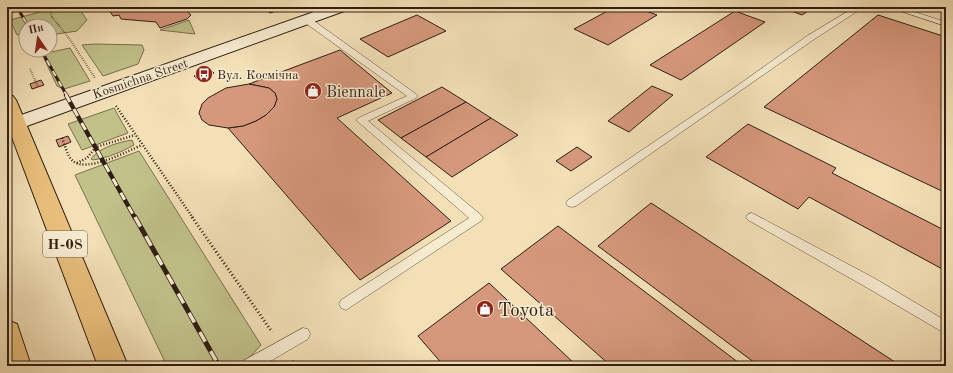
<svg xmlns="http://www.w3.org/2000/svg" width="953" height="373" font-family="'Old Standard TT',serif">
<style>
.green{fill:#c1c18a;stroke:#79704e}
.building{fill:#d6987c;stroke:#311e13}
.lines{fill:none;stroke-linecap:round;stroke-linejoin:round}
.service-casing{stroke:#624e3c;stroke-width:1}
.secondary-casing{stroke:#311e13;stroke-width:2}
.primary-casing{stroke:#311e13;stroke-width:2}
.path-far2{stroke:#311e13;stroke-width:2;stroke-dasharray:0.5 1.5;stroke-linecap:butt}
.path-far1{stroke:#311e13;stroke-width:2.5;stroke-dasharray:1 2;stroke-linecap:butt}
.path{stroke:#311e13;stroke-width:3;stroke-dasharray:1 2.5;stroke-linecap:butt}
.service{fill:#f7ebd0;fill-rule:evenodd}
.secondary{fill:#f7ebd0;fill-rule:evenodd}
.primary{fill:#eac07c;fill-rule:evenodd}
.rail-far2-casing{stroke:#311e13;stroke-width:3}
.rail-far1-casing{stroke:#311e13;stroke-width:4.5}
.rail-casing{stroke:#311e13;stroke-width:5}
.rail-far2{stroke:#f7ebd0;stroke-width:2;stroke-dasharray:6;stroke-linecap:butt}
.rail-far1{stroke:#f7ebd0;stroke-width:3;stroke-dasharray:8;stroke-linecap:butt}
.rail{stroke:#f7ebd0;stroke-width:3.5;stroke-dasharray:11;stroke-linecap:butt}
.labels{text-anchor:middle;stroke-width:3;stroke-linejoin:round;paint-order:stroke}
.far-poi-label{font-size:13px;fill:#311e13;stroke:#f7ebd0;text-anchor:start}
.far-street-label{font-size:13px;fill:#311e13;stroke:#f7ebd0}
.shield{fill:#f7ebd0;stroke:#6c5c4c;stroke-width:1}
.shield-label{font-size:15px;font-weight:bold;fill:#311e13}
.poi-label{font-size:16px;fill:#311e13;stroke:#f7ebd0;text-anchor:start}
.near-poi-label{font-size:19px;fill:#311e13;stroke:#f7ebd0;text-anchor:start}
</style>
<rect width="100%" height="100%" fill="#f3e0b7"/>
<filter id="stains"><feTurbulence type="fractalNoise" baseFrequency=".005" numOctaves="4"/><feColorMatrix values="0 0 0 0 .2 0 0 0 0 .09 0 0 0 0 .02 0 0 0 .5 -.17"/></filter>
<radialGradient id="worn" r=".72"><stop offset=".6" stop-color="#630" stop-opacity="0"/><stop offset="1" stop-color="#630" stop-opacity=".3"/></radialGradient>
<g class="green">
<polygon points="59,7 78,7 87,20 77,31 50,35 50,26 26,26 26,39 24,33 17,35 10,20"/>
<polygon points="189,20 195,34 160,30"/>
<polygon points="95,44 142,45 144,50 138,64 103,76 82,45"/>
<polygon points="70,48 90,81 64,89 57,86 42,54"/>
<polygon points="114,108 128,133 82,150 68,124"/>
<path d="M132,140l2,5c-12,7 -27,13 -41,15l-2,-1c7,-11 28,-17 41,-19z"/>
<polygon points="139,151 261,345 250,357 236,366 167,366 75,175"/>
</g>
<g class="building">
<polygon points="107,7 182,7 191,15 187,19 160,28 156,22 121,19 119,15 113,16"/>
<polygon points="263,7 288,7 270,13"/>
<polygon points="615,7 653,7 646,11 657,15 608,45 574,29"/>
<polygon points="781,7 814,7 802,15"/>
<polygon points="735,11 765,22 681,80 650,65"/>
<polygon points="417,15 446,31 388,57 360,39"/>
<polygon points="878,15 946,37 946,193 764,107"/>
<polygon points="340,50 392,93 337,118 451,221 360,280 228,128 243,126 256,121 266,115 274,107 277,99 275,93 269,88 249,84"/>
<polygon points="211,70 214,73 197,79 194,76"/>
<polygon points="41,80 44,85 32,89 30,84"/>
<polygon points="249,84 269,88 275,93 277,99 274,107 266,115 256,121 243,126 228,128 209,125 202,120 199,113 202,104 208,98 226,88"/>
<polygon points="652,86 673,95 629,132 608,121"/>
<polygon points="442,87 466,102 401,138 378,120"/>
<polygon points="466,102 491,118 426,157 401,138"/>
<polygon points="491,118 518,135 452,177 426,157"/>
<polygon points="748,124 836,168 832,173 946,231 946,271 809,197 798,209 706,157"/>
<polygon points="68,136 71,142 59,147 56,140"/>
<polygon points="577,147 592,157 571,171 556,161"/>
<polygon points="651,203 901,366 759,366 598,246"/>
<polygon points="558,226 743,366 611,366 501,269"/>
<polygon points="489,283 577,366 444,366 418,336"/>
</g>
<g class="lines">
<defs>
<g id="service">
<polygon points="18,7 31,7 7,14 7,10"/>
<polygon points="855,7 864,7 813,40 576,206 572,207 568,206 566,203 568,200 734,88 807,36"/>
<polygon points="888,7 899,7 946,22 946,26"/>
<polygon points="304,18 310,18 416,94 418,96 416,98 368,121 481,215 483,218 481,221 346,310 341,308 339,304 341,300 469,218 356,120 358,118 407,96 304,22"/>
<polygon points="752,213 874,278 946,321 946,334 864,286 748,220 746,217 748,214"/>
<polygon points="303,328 308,329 310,334 308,339 262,366 241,366 243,361"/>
</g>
<polygon id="secondary" points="328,7 349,7 347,10 24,127 17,129 10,127 7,123 10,119"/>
<g id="primary">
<polygon points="7,94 13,96 16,100 128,366 98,366 7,124"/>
<polygon points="7,320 17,324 31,366 7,366"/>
</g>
</defs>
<use href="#service" class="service-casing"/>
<use href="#secondary" class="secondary-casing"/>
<use href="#primary" class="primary-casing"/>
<g class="path-far2">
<polyline points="49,7 52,17 69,38 95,78"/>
<polyline points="30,69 38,87"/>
</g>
<g class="path-far1">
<polyline points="116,106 193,218"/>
<path d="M62,138c3,7 5,18 11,23 14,12 55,-10 69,-16"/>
<polyline points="77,163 87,158 96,147 135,135"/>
</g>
<g class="path">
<polyline points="192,217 272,332"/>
<polyline points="292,361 295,366"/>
</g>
<use href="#service" class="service"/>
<use href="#secondary" class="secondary"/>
<use href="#primary" class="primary"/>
<defs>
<g id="rail-far2">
<polyline points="17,7 28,26"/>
<polyline points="41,50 67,96"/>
</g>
<polyline id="rail-far1" points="66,95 135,218"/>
<polyline id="rail" points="135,217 219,366"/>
</defs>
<use href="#rail-far2" class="rail-far2-casing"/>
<use href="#rail-far1" class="rail-far1-casing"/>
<use href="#rail" class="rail-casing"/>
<use href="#rail-far2" class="rail-far2"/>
<use href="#rail-far1" class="rail-far1"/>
<use href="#rail" class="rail"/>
</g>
<defs>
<symbol id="bus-disc" viewBox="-11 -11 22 22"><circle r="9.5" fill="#8f2418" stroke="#f7ebd0"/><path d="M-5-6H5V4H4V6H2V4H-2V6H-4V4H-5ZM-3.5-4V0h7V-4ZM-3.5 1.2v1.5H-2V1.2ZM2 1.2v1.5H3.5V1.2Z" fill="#fff"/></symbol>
<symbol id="shop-disc" viewBox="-11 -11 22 22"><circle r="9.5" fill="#8f2418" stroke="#f7ebd0"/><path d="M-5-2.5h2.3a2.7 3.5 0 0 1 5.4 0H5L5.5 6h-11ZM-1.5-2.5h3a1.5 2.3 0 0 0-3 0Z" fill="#fff"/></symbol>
</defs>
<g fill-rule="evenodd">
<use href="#bus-disc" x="194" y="64" width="20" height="20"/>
<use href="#shop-disc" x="303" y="81" width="20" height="20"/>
<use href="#shop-disc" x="475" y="299" width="20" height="20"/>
</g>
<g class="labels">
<g class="far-poi-label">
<text x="217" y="79">Вул. Космічна</text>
</g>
<g class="far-street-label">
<text transform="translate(140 78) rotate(-19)" y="5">Kosmichna Street</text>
</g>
<rect class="shield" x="43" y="231" width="44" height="26" rx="3"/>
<g class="shield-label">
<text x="65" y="249">Н-08</text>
</g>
<g class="poi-label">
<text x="326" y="97">Biennale</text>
</g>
<g class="near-poi-label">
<text x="498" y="316">Toyota</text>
</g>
</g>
<rect width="953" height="373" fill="none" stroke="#f3e0b7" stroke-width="24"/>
<rect x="8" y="8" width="937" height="357" fill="none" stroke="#311e13" stroke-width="2"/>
<rect x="12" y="12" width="929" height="349" fill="none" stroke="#311e13"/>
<g transform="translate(38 38) rotate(347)"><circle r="19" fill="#f7ebd0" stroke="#a89984"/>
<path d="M0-3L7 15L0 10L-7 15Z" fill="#8f2418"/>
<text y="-6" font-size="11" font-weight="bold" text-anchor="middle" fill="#311e13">Пн</text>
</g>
<rect width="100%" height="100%" filter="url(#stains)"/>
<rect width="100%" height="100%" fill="url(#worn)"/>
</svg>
